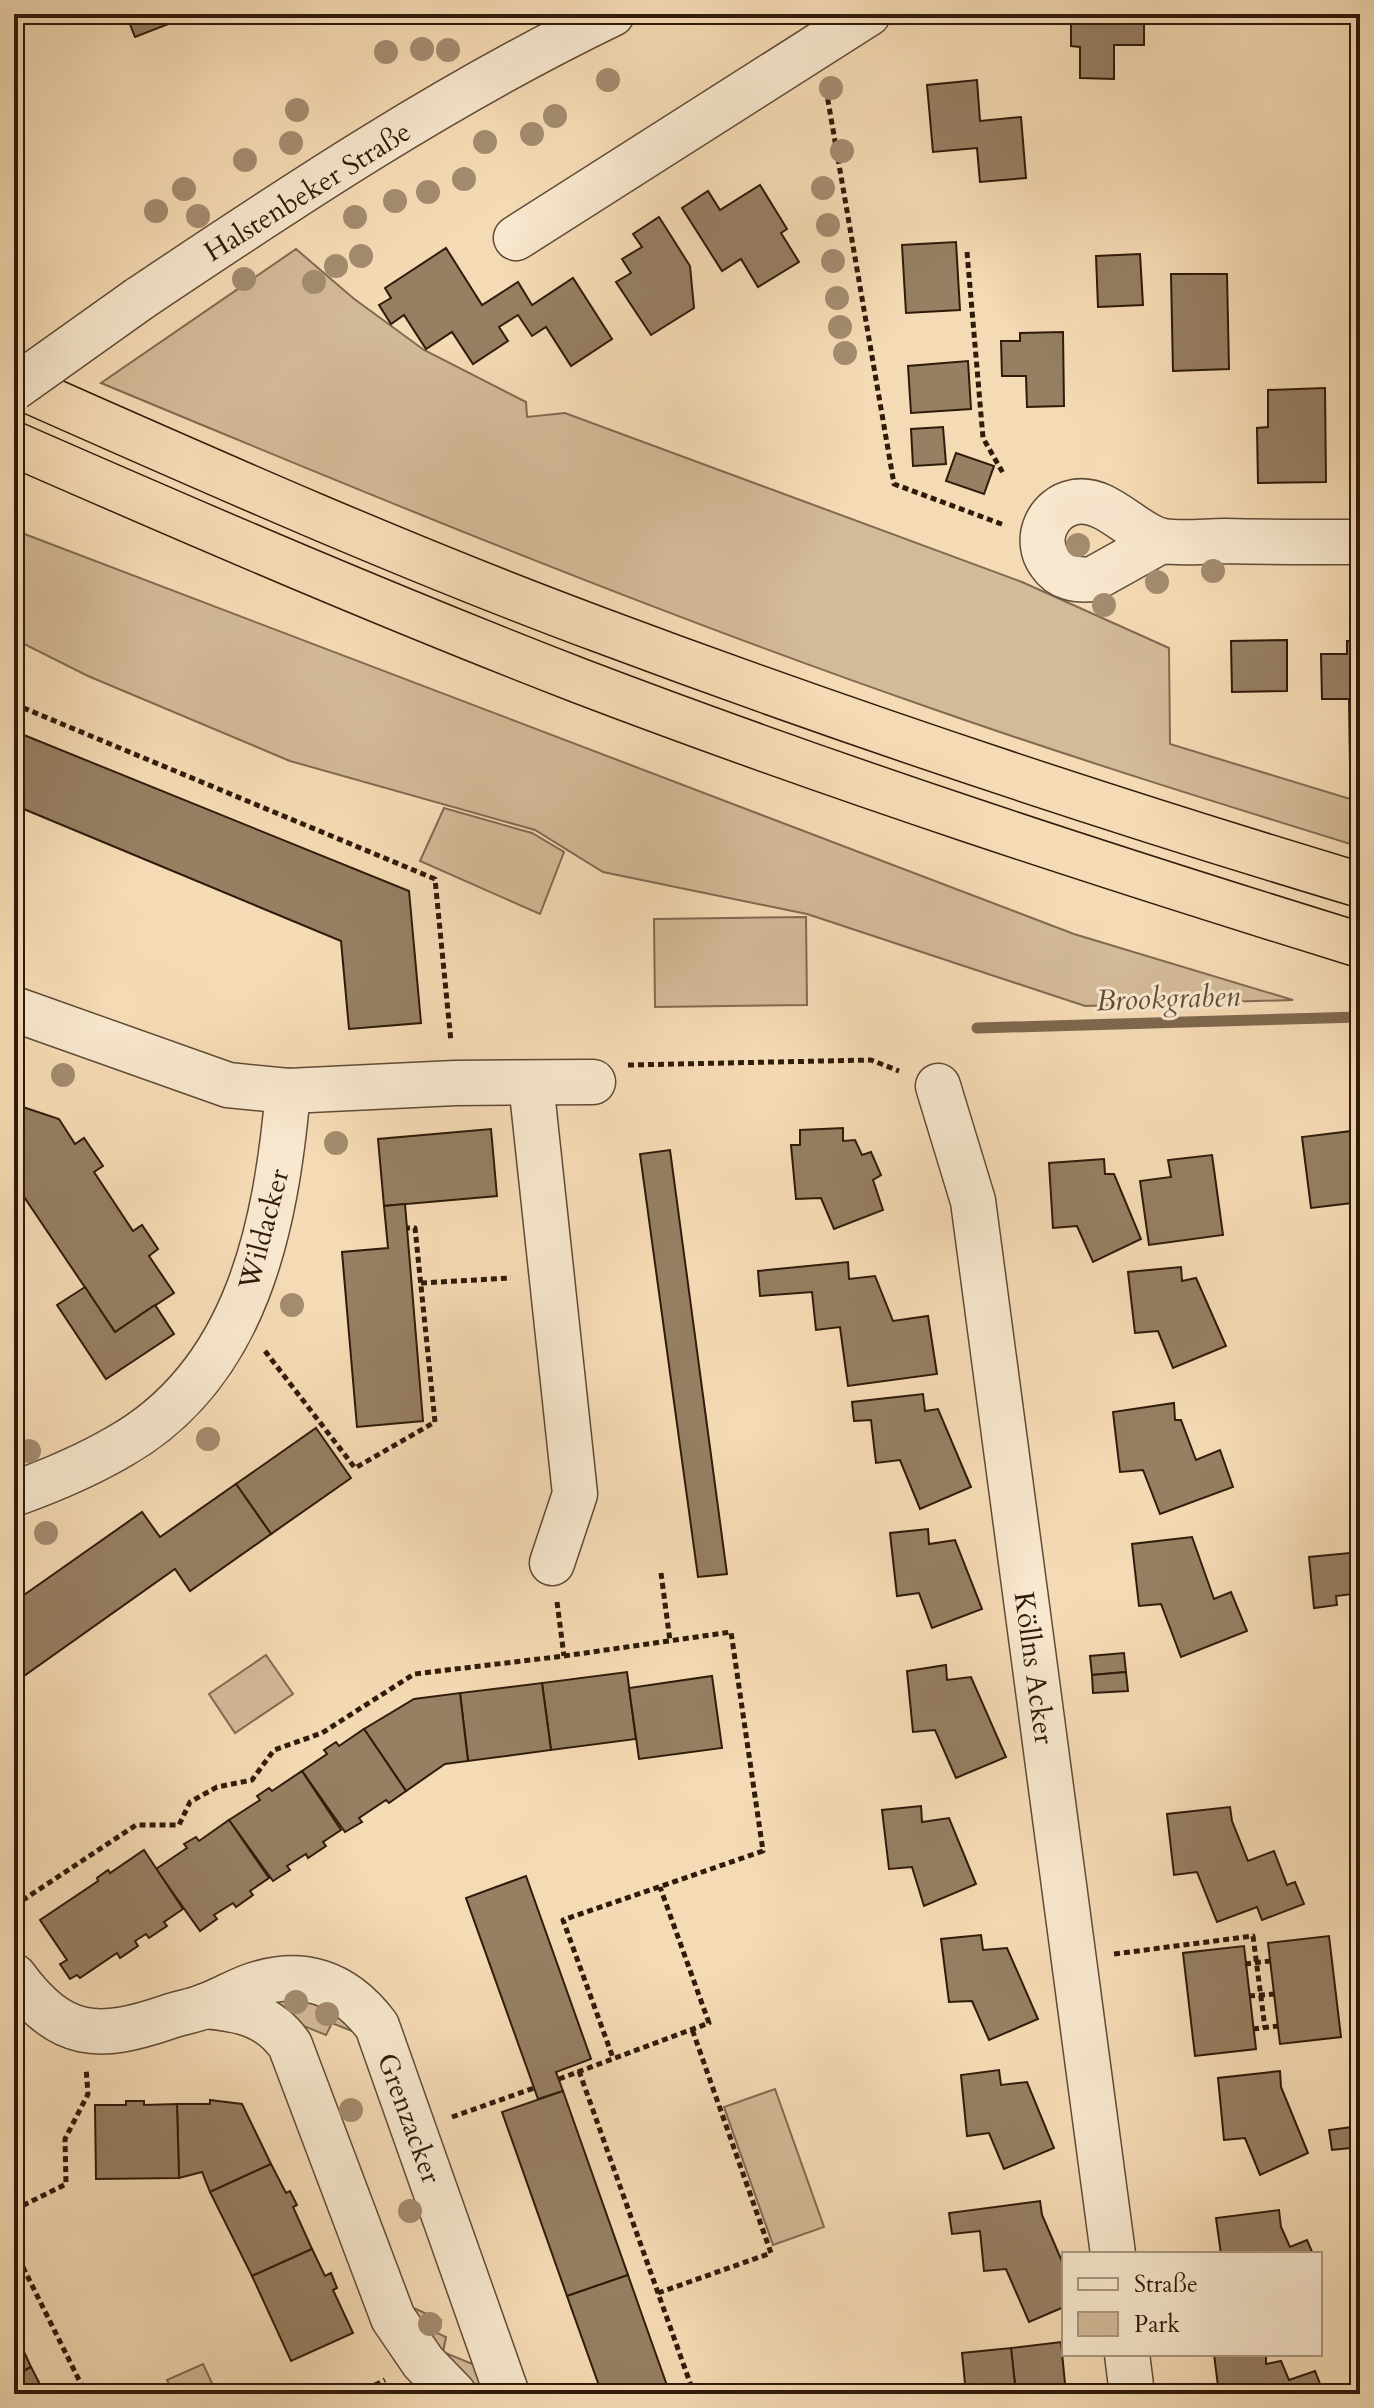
<svg xmlns="http://www.w3.org/2000/svg" width="1374" height="2408" font-family="Cardo,serif">
<style>
.green{fill:#d3ba98;stroke:#816a51;stroke-width:2}
.lines{fill:none;stroke-linecap:round;stroke-linejoin:round}
.stream{stroke:#7e674e;stroke-width:11}
.building{fill:#967f63;stroke:#2f1b0a;stroke-width:2}
.minor-casing{stroke:#604b35;stroke-width:47}
.highway-casing{stroke:#2f1b0a;stroke-width:47}
.path{stroke:#2f1b0a;stroke-width:5;stroke-dasharray:6 4;stroke-linecap:butt}
.minor{stroke:#f8e8cf;stroke-width:44}
.highway{stroke:#f5dbb5;stroke-width:44}
.minor-bridge-casing{stroke:#604b35;stroke-width:47;stroke-linecap:butt}
.minor-bridge{stroke:#f8e8cf;stroke-width:44}
.tree{fill:#a38c6f}
.labels{text-anchor:middle;stroke-width:6;stroke-linejoin:round;paint-order:stroke}
.street-label{font-size:28px;fill:#2f1b0a;stroke:#f8e8cf}
.water-label{font-size:30px;font-style:italic;fill:#634e37;stroke:#f8e8cf}
</style>
<rect width="100%" height="100%" fill="#f5dbb5"/>
<filter id="stains"><feTurbulence type="fractalNoise" baseFrequency=".0025" numOctaves="4"/><feColorMatrix values="0 0 0 0 .2 0 0 0 0 .09 0 0 0 0 .02 0 0 0 .5 -.17"/></filter>
<radialGradient id="worn" r=".72"><stop offset=".6" stop-color="#630" stop-opacity="0"/><stop offset="1" stop-color="#630" stop-opacity=".3"/></radialGradient>
<g class="green">
<path d="M296,249l57,49 71,52 102,52 1,15 38,-4 457,169 147,66 1,96 190,58v45c-142,-44 -284,-88 -424,-137 -283,-98 -559,-212 -835,-327z"/>
<polygon points="14,530 1074,934 1293,1000 1085,1006 807,914 603,872 535,830 290,761 88,676 14,639"/>
<polygon points="444,808 532,833 564,852 540,914 420,861"/>
<polygon points="806,917 807,1005 655,1007 654,919"/>
<polygon points="266,1655 293,1694 235,1733 209,1694"/>
<path d="M267,1995c44,3 59,6 90,38l-25,-10 -6,12 -35,-14z"/>
<polygon points="775,2089 824,2227 773,2245 724,2107"/>
<polygon points="402,2303 441,2320 437,2333 446,2337 443,2352 487,2370 494,2394 476,2394 431,2350"/>
<polygon points="203,2364 217,2394 174,2394 167,2380"/>
</g>
<g class="lines">
<polyline class="stream" points="977,1028 1360,1017"/>
</g>
<g class="building">
<polygon points="126,14 194,14 135,37"/>
<polygon points="1071,14 1144,14 1144,45 1114,45 1114,79 1080,78 1080,47 1071,46"/>
<polygon points="977,80 980,121 1021,117 1026,178 980,182 977,148 933,152 927,85"/>
<polygon points="760,185 787,229 781,233 799,262 758,287 741,259 722,271 682,208 708,191 720,210"/>
<polygon points="1354,188 1360,188 1360,242 1353,242"/>
<polygon points="659,217 690,266 694,308 651,335 616,282 631,273 622,259 642,247 633,234"/>
<polygon points="956,242 960,310 906,313 902,245"/>
<polygon points="446,248 482,305 518,282 532,305 573,278 612,339 571,366 546,327 532,336 518,315 499,327 508,341 473,364 452,332 426,349 404,315 391,324 379,305 391,298 385,288"/>
<polygon points="1140,254 1143,305 1098,307 1096,256"/>
<polygon points="1171,274 1227,274 1229,369 1173,371"/>
<polygon points="1063,332 1064,406 1027,407 1026,376 1002,376 1001,341 1020,341 1020,333"/>
<polygon points="968,361 971,409 911,413 908,366"/>
<polygon points="1325,388 1326,482 1258,483 1257,428 1268,427 1268,390"/>
<polygon points="943,427 946,464 913,466 911,429"/>
<polygon points="956,453 994,466 984,494 946,481"/>
<polygon points="1287,640 1287,691 1232,692 1231,641"/>
<polygon points="1347,641 1360,641 1360,763 1350,763 1349,699 1322,699 1321,654 1347,654"/>
<polygon points="14,731 409,891 421,1023 349,1029 341,941 14,805"/>
<polygon points="14,1104 59,1119 75,1144 84,1138 103,1166 94,1172 133,1231 142,1225 158,1249 149,1256 174,1293 115,1332 14,1182"/>
<polygon points="843,1128 843,1141 855,1140 862,1155 871,1152 881,1175 873,1180 883,1210 834,1229 821,1198 796,1199 791,1145 800,1145 800,1130"/>
<polygon points="491,1129 497,1196 384,1206 378,1139"/>
<polygon points="1360,1130 1360,1202 1311,1208 1302,1137"/>
<polygon points="670,1150 727,1574 698,1577 640,1154"/>
<polygon points="1212,1155 1223,1235 1149,1245 1140,1181 1171,1177 1168,1160"/>
<polygon points="1104,1159 1105,1174 1114,1174 1141,1239 1093,1262 1077,1226 1053,1228 1049,1163"/>
<polygon points="405,1204 423,1421 357,1427 342,1252 388,1248 384,1206"/>
<polygon points="848,1262 849,1279 875,1276 893,1321 928,1316 937,1374 848,1386 840,1327 816,1330 812,1292 760,1296 758,1271"/>
<polygon points="1181,1267 1182,1281 1196,1278 1226,1346 1173,1368 1158,1331 1135,1333 1128,1272"/>
<polygon points="85,1287 115,1332 155,1305 174,1334 106,1379 57,1305"/>
<polygon points="923,1394 925,1411 938,1409 971,1487 920,1509 900,1460 876,1463 871,1420 854,1421 852,1402"/>
<polygon points="1174,1403 1175,1420 1181,1420 1196,1460 1220,1450 1233,1487 1160,1514 1143,1470 1120,1472 1113,1412"/>
<polygon points="316,1428 351,1478 271,1534 236,1484"/>
<polygon points="236,1484 271,1534 190,1591 175,1569 14,1683 14,1602 142,1512 160,1537"/>
<polygon points="928,1529 929,1544 955,1540 982,1609 932,1628 919,1593 897,1596 890,1533"/>
<polygon points="1192,1537 1214,1599 1231,1592 1247,1631 1181,1657 1161,1604 1139,1606 1132,1544"/>
<polygon points="1360,1552 1360,1593 1336,1596 1337,1605 1314,1608 1309,1557"/>
<polygon points="1124,1653 1126,1672 1092,1675 1090,1656"/>
<polygon points="946,1665 947,1680 971,1677 1006,1757 956,1778 935,1730 913,1732 907,1671"/>
<polygon points="627,1672 636,1739 551,1750 542,1683"/>
<polygon points="1126,1672 1128,1691 1093,1693 1092,1675"/>
<polygon points="712,1676 722,1748 639,1759 629,1688"/>
<polygon points="542,1683 551,1750 468,1761 460,1693"/>
<polygon points="460,1693 468,1761 445,1764 406,1791 364,1729 414,1699"/>
<polygon points="364,1729 406,1791 389,1803 386,1800 359,1818 362,1822 345,1832 302,1771 327,1754 324,1750 336,1742 339,1746"/>
<polygon points="302,1771 341,1830 323,1842 326,1846 308,1858 306,1854 287,1866 290,1870 273,1881 229,1820 260,1800 257,1796 269,1788 272,1791"/>
<polygon points="921,1806 922,1822 949,1818 976,1884 924,1906 912,1867 889,1869 882,1810"/>
<polygon points="1230,1807 1232,1821 1248,1861 1274,1851 1287,1885 1295,1882 1304,1904 1262,1920 1257,1907 1217,1922 1197,1872 1174,1875 1167,1814"/>
<polygon points="229,1820 269,1878 250,1891 253,1895 236,1907 233,1903 214,1915 217,1919 200,1931 156,1869 187,1848 184,1844 196,1837 199,1841"/>
<polygon points="144,1850 183,1909 164,1922 167,1926 149,1938 146,1934 135,1941 138,1946 120,1958 117,1953 80,1978 77,1975 70,1979 60,1964 67,1960 40,1920 98,1881 97,1878 108,1870 110,1873"/>
<polygon points="526,1876 591,2059 556,2072 563,2091 538,2099 466,1898"/>
<polygon points="981,1935 983,1950 1007,1948 1038,2019 989,2040 972,2001 949,2002 941,1939"/>
<polygon points="1329,1936 1341,2037 1280,2044 1268,1943"/>
<polygon points="1244,1946 1256,2049 1195,2056 1183,1953"/>
<polygon points="999,2070 1001,2085 1027,2082 1054,2148 1004,2169 989,2133 967,2136 961,2075"/>
<polygon points="1280,2071 1281,2087 1308,2153 1260,2175 1245,2138 1224,2140 1218,2078"/>
<polygon points="563,2091 628,2275 567,2296 502,2112"/>
<polygon points="210,2100 242,2104 271,2164 210,2192 202,2172 179,2178 177,2104 210,2104"/>
<polygon points="126,2101 144,2101 144,2105 177,2104 179,2178 96,2179 95,2105 126,2105"/>
<polygon points="1360,2126 1360,2147 1332,2150 1329,2130"/>
<polygon points="271,2164 286,2193 290,2191 297,2205 293,2207 312,2249 252,2276 210,2192"/>
<polygon points="1040,2201 1042,2215 1064,2266 1064,2307 1029,2322 1006,2269 984,2271 980,2231 952,2234 949,2213"/>
<polygon points="1279,2210 1281,2227 1290,2247 1307,2240 1313,2254 1221,2254 1216,2218"/>
<polygon points="312,2249 325,2276 331,2273 337,2288 333,2290 353,2333 291,2361 252,2276"/>
<polygon points="628,2275 642,2315 670,2394 602,2394 567,2296"/>
<polygon points="14,2325 17,2331 15,2332 31,2367 14,2376"/>
<polygon points="1061,2342 1066,2394 1016,2394 1011,2348"/>
<polygon points="1011,2348 1016,2394 966,2394 962,2353"/>
<polygon points="1214,2354 1266,2354 1266,2364 1281,2361 1289,2380 1315,2371 1324,2394 1219,2394"/>
<polygon points="31,2367 45,2394 14,2394 14,2376"/>
</g>
<g class="lines">
<defs>
<g id="minor">
<polyline points="516,238 868,14"/>
<path d="M139,299c152,-102 307,-205 473,-285"/>
<path d="M1161,541l-68,38c-16,2 -33,-1 -43,-16 -17,-23 -3,-56 25,-61 32,-6 60,34 88,39 20,3 42,0 62,0 45,1 90,1 135,1"/>
<polyline points="14,1009 228,1085 288,1091 455,1083 593,1082"/>
<polyline points="531,1083 575,1494 552,1563"/>
<polyline points="938,1086 973,1201 1113,2254"/>
<path d="M14,1494c36,-13 72,-28 106,-48 128,-73 156,-221 168,-355"/>
<path d="M14,1976c47,64 84,65 154,41 11,-4 24,-6 35,-10 16,-6 30,-14 45,-20 53,-20 96,-5 129,39l130,368"/>
<path d="M205,2006c35,3 64,9 85,39l103,273 30,44 31,32"/>
<polyline points="1127,2354 1132,2394"/>
</g>
<g id="highway">
<path d="M14,384c194,86 387,172 586,246 251,94 504,178 760,255"/>
<path d="M14,444c187,82 375,163 566,237 257,98 518,183 780,264"/>
</g>
</defs>
<use href="#minor" class="minor-casing"/>
<use href="#highway" class="highway-casing"/>
<g class="path">
<polyline points="826,89 894,484 1004,525"/>
<polyline points="967,252 983,438 1003,473"/>
<polyline points="14,704 435,879 451,1042"/>
<polyline points="628,1065 871,1060 899,1071"/>
<polyline points="421,1283 511,1278"/>
<polyline points="265,1351 355,1468 435,1422 415,1228 407,1228"/>
<polyline points="661,1573 670,1641"/>
<polyline points="557,1602 564,1656"/>
<polyline points="14,1906 136,1825 179,1825 190,1802 217,1787 252,1780 274,1750 322,1733 414,1674 564,1656 731,1632 763,1851 563,1920 613,2058"/>
<polyline points="1114,1954 1253,1936 1265,2028"/>
<polyline points="1245,1964 1270,1961"/>
<polyline points="1249,1996 1274,1994"/>
<polyline points="1253,2029 1278,2026"/>
<polyline points="14,2061 19,2042"/>
<polyline points="579,2071 694,2394"/>
<polyline points="559,2079 709,2023 660,1887"/>
<polyline points="452,2117 534,2088"/>
<polyline points="14,2210 66,2184 65,2139 88,2094 86,2068"/>
<polyline points="14,2249 86,2394"/>
<polyline points="658,2293 771,2253 692,2029"/>
<polyline points="357,2394 385,2380"/>
</g>
<use href="#minor" class="minor"/>
<use href="#highway" class="highway"/>
<defs>
<polyline id="minor-bridge" points="14,388 139,299"/>
</defs>
<use href="#minor-bridge" class="minor-bridge-casing"/>
<use href="#minor-bridge" class="minor-bridge"/>
</g>
<g class="tree">
<circle cx="422" cy="49" r="12"/>
<circle cx="448" cy="50" r="12"/>
<circle cx="386" cy="52" r="12"/>
<circle cx="608" cy="80" r="12"/>
<circle cx="831" cy="88" r="12"/>
<circle cx="297" cy="110" r="12"/>
<circle cx="555" cy="116" r="12"/>
<circle cx="532" cy="134" r="12"/>
<circle cx="485" cy="142" r="12"/>
<circle cx="291" cy="143" r="12"/>
<circle cx="842" cy="151" r="12"/>
<circle cx="245" cy="160" r="12"/>
<circle cx="464" cy="179" r="12"/>
<circle cx="823" cy="188" r="12"/>
<circle cx="184" cy="189" r="12"/>
<circle cx="428" cy="192" r="12"/>
<circle cx="395" cy="201" r="12"/>
<circle cx="156" cy="211" r="12"/>
<circle cx="198" cy="216" r="12"/>
<circle cx="355" cy="217" r="12"/>
<circle cx="828" cy="225" r="12"/>
<circle cx="361" cy="256" r="12"/>
<circle cx="833" cy="261" r="12"/>
<circle cx="336" cy="266" r="12"/>
<circle cx="244" cy="279" r="12"/>
<circle cx="314" cy="282" r="12"/>
<circle cx="837" cy="298" r="12"/>
<circle cx="840" cy="327" r="12"/>
<circle cx="845" cy="353" r="12"/>
<circle cx="1078" cy="545" r="12"/>
<circle cx="1213" cy="571" r="12"/>
<circle cx="1157" cy="582" r="12"/>
<circle cx="1104" cy="605" r="12"/>
<circle cx="63" cy="1075" r="12"/>
<circle cx="336" cy="1143" r="12"/>
<circle cx="292" cy="1305" r="12"/>
<circle cx="208" cy="1439" r="12"/>
<circle cx="29" cy="1451" r="12"/>
<circle cx="46" cy="1533" r="12"/>
<circle cx="296" cy="2002" r="12"/>
<circle cx="327" cy="2014" r="12"/>
<circle cx="351" cy="2110" r="12"/>
<circle cx="410" cy="2211" r="12"/>
<circle cx="430" cy="2324" r="12"/>
</g>
<g class="labels">
<g class="street-label">
<text transform="translate(307 191) rotate(-32)" y="10">Halstenbeker Straße</text>
<text transform="translate(263 1229) rotate(-75)" y="10">Wildacker</text>
<text transform="translate(1035 1668) rotate(82)" y="10">Köllns Acker</text>
<text transform="translate(410 2118) rotate(70)" y="10">Grenzacker</text>
</g>
<g class="water-label">
<text transform="translate(1168 998) rotate(-2)" y="10">Brookgraben</text>
</g>
</g>
<rect width="1374" height="2408" fill="none" stroke="#f5dbb5" stroke-width="48"/>
<rect x="16" y="16" width="1342" height="2376" fill="none" stroke="#2f1b0a" stroke-width="4"/>
<rect x="24" y="24" width="1326" height="2360" fill="none" stroke="#2f1b0a" stroke-width="2"/>
<rect x="1062" y="2252" width="260" height="104" fill="#f8e8cf" stroke="#a89680" stroke-width="2"/>
<rect x="1078" y="2278" width="40" height="12" fill="#f8e8cf" stroke="#a89680" stroke-width="2"/>
<text x="1134" y="2292" font-size="24" fill="#2f1b0a">Straße</text>
<rect x="1078" y="2312" width="40" height="24" fill="#d3ba98" stroke="#a89680" stroke-width="2"/>
<text x="1134" y="2332" font-size="24" fill="#2f1b0a">Park</text>
<rect width="100%" height="100%" filter="url(#stains)"/>
<rect width="100%" height="100%" fill="url(#worn)"/>
</svg>
